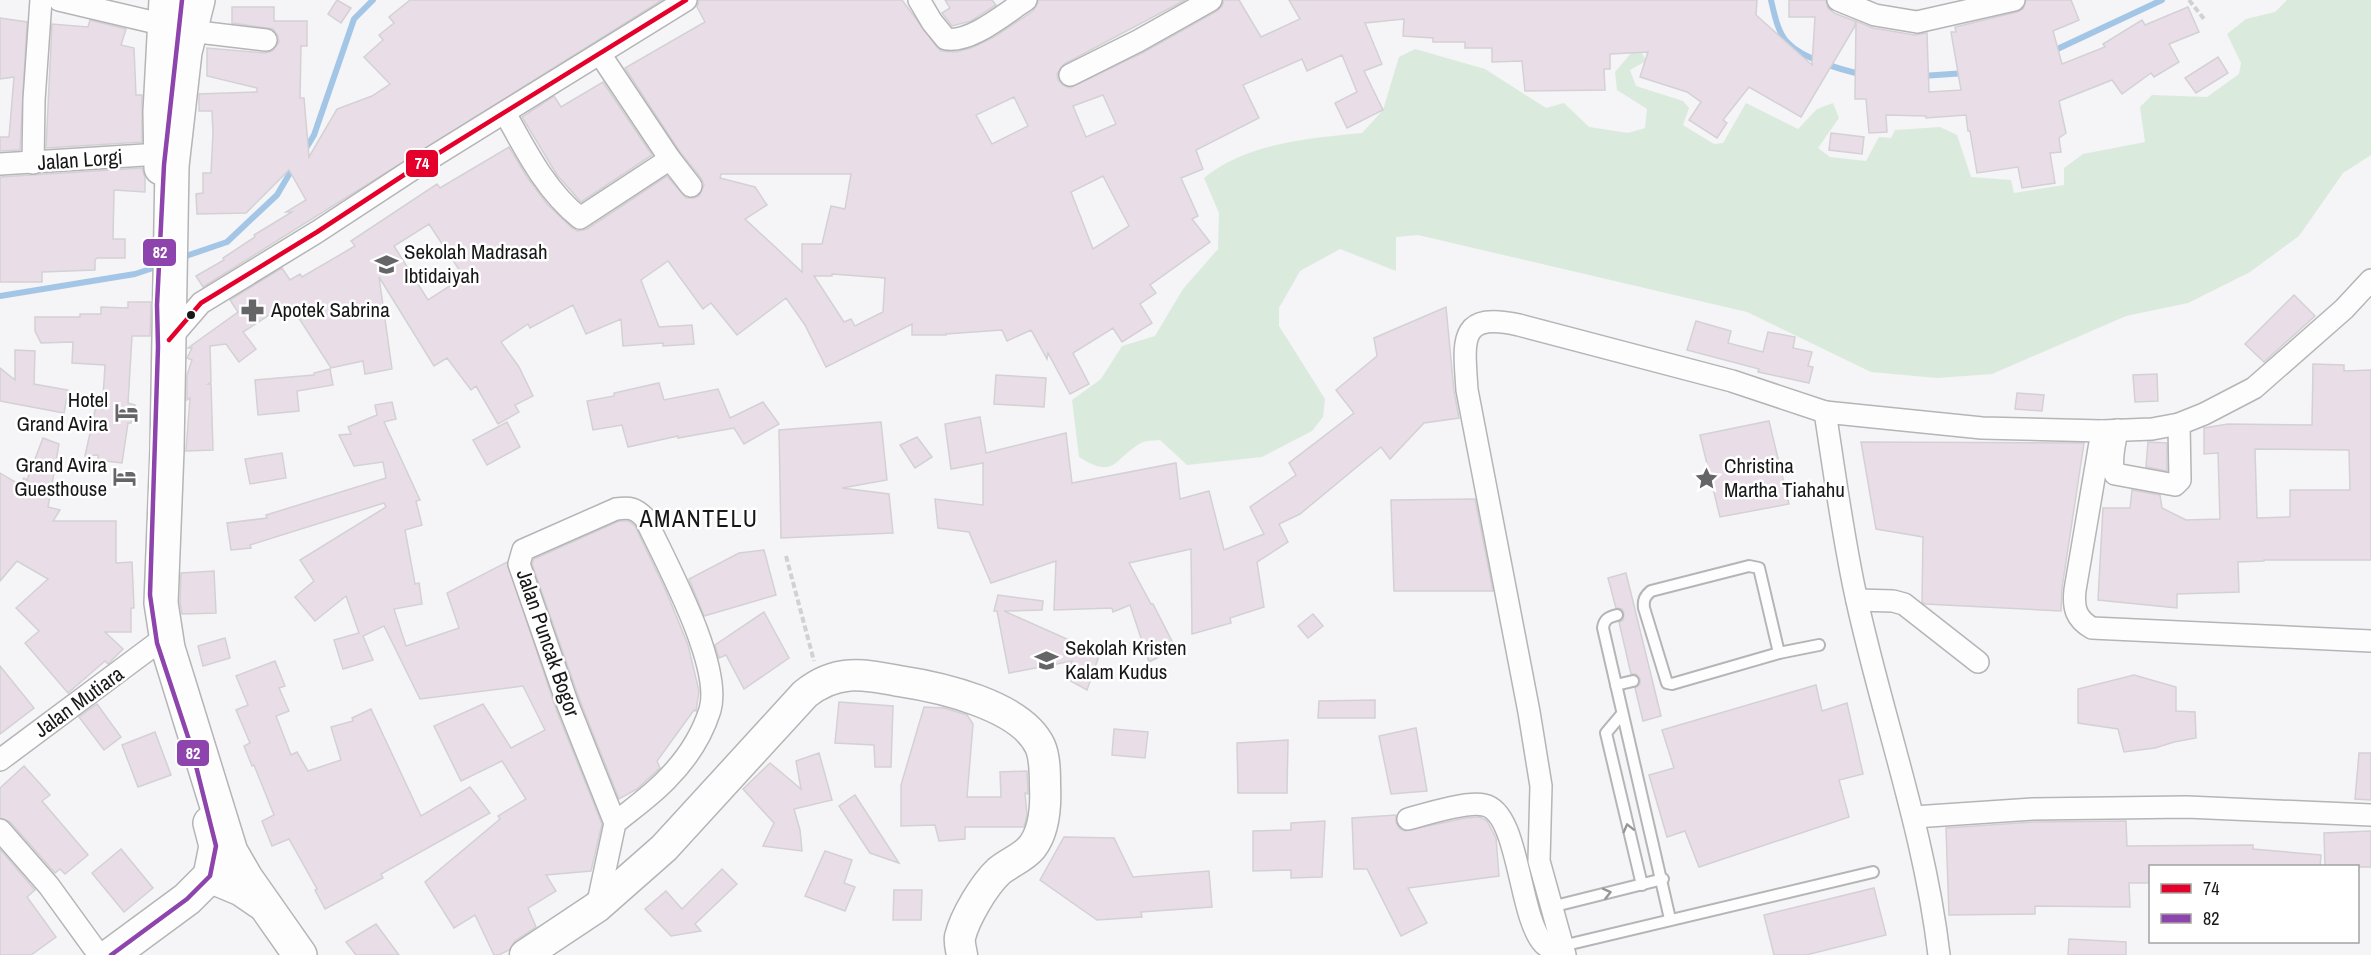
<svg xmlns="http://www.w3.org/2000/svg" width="2371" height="955" font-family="'Archivo Narrow',sans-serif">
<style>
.green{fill:#daebdd}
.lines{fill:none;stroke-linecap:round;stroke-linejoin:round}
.stream{stroke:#a3c6e6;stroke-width:6}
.building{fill:#e9dee7;stroke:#d3d1d3;stroke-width:1.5;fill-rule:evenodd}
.lane-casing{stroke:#b5b4b6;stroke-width:14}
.street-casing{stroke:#b5b4b6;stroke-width:24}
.secondary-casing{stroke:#b5b4b6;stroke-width:33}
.primary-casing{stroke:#b5b4b6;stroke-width:36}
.highway-casing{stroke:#b5b4b6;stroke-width:36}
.path{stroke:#d1d1d2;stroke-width:4;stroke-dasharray:6 3;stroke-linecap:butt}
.lane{stroke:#fefdfe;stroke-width:10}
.street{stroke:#fefdfe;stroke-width:21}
.secondary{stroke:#fefdfe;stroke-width:30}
.primary{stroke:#fefdfe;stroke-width:33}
.highway{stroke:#fefdfe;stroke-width:33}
.bus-1-casing{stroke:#fff;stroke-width:9}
.bus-2-casing{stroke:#fff;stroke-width:9}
.bus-1{stroke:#e4002b;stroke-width:4.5}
.bus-2{stroke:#8e44ad;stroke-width:4.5}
.oneway{stroke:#969697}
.bus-dot{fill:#181819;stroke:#fff;stroke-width:2}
.labels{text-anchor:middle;stroke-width:5;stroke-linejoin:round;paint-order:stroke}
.street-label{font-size:21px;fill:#181819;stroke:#fff}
.poi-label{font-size:21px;fill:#181819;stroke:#fff;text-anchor:start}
.quarter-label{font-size:24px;letter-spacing:1.5px;fill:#181819;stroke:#fff}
.line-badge{stroke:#fff;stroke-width:2}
.badge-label{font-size:16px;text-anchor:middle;font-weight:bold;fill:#fff}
</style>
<rect width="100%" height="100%" fill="#f5f4f7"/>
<path class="green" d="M2287,0h84v155l-28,18 -44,63 -49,36 -62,31 -62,13 -134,58 -55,4 -66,-6 -124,-60 -329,-77 -22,2v34l-56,-22 -40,22 -21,37v18l46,73 -2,18 -11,14 -50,26 -75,8 -27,-25c-6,1 -14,0 -19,3 -28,16 -25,37 -62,14l-7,-57 29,-21 21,-33 33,-10 28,-47 35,-40 1,-36 -15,-35c42,-35 106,-40 158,-45l21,-23 16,-53 16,-8 70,20 61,39 18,-5 25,24 39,6 17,-5 2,-19 -30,-19 -2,-18 23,-27 8,16 -16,9 6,16 47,15 6,7 -6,17 31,19 9,-1 23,-40 52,26 19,-20 16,-6 6,15 -21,30 12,9 36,4 13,-24 12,1 4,-8 45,-3 17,8 14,42 40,3 3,13 50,-8v-17l19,-14 62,-12 -5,-35 12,-12 55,2 32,-23 2,-11 -14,-29 19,-15 29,-7z"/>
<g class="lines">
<g class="stream">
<path d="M1771,0c3,13 7,34 17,43 14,15 53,27 73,31"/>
<polyline points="2051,52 2162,0"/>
<polyline points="1922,76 1966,73"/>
<polyline points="305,150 314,135 354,19 373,0"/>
<polyline points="180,258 227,242 277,195 294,166"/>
<polyline points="0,296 135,274 159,266"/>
</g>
</g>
<g class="building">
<polygon points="337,0 351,8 341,23 328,14"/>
<polygon points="410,0 662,0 203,287 196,276 224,260 223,258 255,237 254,235 292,212 286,212 306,200 289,170 246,213 197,214 196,194 203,193 203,173 211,173 213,133 212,111 199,111 199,94 257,92 257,88 207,76 207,48 265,53 272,51 279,42 278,36 273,29 232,23 232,7 274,7 274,21 307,21 307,46 301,46 300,98 304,98 309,157 337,109 372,96 390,84 364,57 383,40 379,35 394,23 389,17"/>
<path d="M699,0h203l35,47 4,4 15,1 15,-4 23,-11 39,-26 6,-11h146l-121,64 -7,10 1,6 5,5 7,3 74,-36 73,-41 5,-5 2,-6h15l22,37 39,-18 -11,-19h468l-1,15 56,50 3,-48h-26v-17h37l2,8 6,5 21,8v5l-54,91 -52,-30 -26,33 4,3 -10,15 -28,-18 12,-18 -14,-10 -47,-15 8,-25 -38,2v15h-6l1,21 -80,1 -3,-30 -30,1v-14h-27v-6h-32v-4l-30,-2 1,-17 -39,4 17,41 -18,7 19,39 -36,18 -12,-25 22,-11 -15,-37 -35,16 -5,-12 -59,26 16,33 -63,32 7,19 -22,9 17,38 -6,3 18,23 -60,43 6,8 -16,11 12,19 -30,19 -9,-14 -40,25 16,31 -19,10 -22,-41 -1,6 -16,-29 -24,11 -5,-11 -56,4v1h-34v-11l-86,43 -21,-42 -19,-27 -49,37 -26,-32 -8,6 -35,-48 -27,19 18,47 33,-2 2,19 -31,2v-3l-40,3 -2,-27 -35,15 -13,-29 -43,23 -2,-4 -27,18 18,25 14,29 -18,9 4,7 -21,12 -22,-38 -5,4 -24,-32 -13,8 -55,-89 13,92 -27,5 -2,-13 -32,7 -36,-56 -8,6 -7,-10 -37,24 13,17 -17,13 -13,-18 -16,2 1,36 -3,2h3l2,66 -27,1 4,-53 -3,2v-25l5,-15 -5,-2 5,-10h-4l50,-36 -8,-12 52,-32 8,12 10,-6 2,3 53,-31 -4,-5 86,-57 3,4 69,-41 18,30 20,27 25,24 6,3 9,-2 80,-53 19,22h7l6,-2 5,-11 -3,-7 -21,-26 -55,-84 80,-46 -8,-15zM1103,95l13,29 -30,13 -13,-31zM1014,97l14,29 -36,18 -16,-29zM721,174h130l-6,35 -14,-3 -9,38h-20v28l-57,-53 22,-14 -12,-18 -35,-9zM1103,176l26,50 -36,23 -22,-57zM429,224l35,53 -36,23 -34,-54zM832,274l53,4 -2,34 -28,14 -4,-7 -7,3 -30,-46h18z"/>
<polygon points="945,0 992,0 996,5 971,21 952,26 942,13 950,8"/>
<polygon points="2026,0 2071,0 2079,20 2053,31 2062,64 2105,47 2103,44 2142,20 2145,25 2188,7 2199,32 2169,44 2179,62 2154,77 2151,73 2122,94 2112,80 2059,101 2066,133 2059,138 2061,152 2050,153 2055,183 2022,188 2018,167 1977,173 1970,131 1968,131 1966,115 1926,118 1926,116 1886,115 1887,132 1869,133 1866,99 1855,99 1856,21 1873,28 1915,35 1927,33 1929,92 1961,90 1951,32 1956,32 1955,27 2017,12 2023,9"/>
<polygon points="0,18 27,22 20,150 0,151 0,137 9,137 14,77 0,79"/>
<polygon points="90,20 126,29 121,45 134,48 136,95 142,95 142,142 46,148 52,24 88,27"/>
<polygon points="2218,57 2228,73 2196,93 2185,78"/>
<polygon points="603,82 652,155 581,202 557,175 522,117 554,96 561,107"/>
<polygon points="1831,133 1864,137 1862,154 1829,150"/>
<polygon points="142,168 145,178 145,192 114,190 113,239 125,239 125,258 97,258 95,260 95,270 42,272 42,282 0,282 0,177"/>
<polygon points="2294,295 2315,316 2264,362 2245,344"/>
<polygon points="128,302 151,302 150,336 132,336 128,403 135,405 131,423 128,423 122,463 98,460 98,455 85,456 98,397 103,398 105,365 72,363 73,342 41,343 35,331 35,317 80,317 80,314 101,314 101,307 128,308"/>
<polygon points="1446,307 1454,391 1459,418 1424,423 1390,459 1381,447 1300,514 1279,524 1288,542 1257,562 1264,607 1230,618 1231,623 1192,634 1191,549 1129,563 1151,604 1153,604 1176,649 1149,662 1130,605 1113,612 1112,608 1054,610 1056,561 991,583 969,532 938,528 935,499 983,505 983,463 951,469 945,424 980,417 986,453 1066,433 1072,483 1176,463 1180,499 1209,491 1224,550 1264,534 1250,507 1296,475 1289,463 1354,413 1336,390 1377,356 1374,338"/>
<polygon points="1696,321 1731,331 1728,343 1763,352 1768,332 1795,337 1793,348 1812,352 1808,366 1813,367 1809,383 1758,372 1759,369 1687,350"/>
<polygon points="15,350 35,351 34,384 68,390 64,413 0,401 0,368 15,380"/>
<path d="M2313,364l31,1v6l27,-1v190h-107v1l-26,1 1,30 -62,2v14l-79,-8 5,-92h27l2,-18 28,5 2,13 24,12 34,-1 -2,-66 -14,1v-26l24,-4 84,1zM2255,449l94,1 1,40h-60v27l-33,1z"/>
<polygon points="330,369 333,385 297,391 299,411 258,415 255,380 314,375 314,373"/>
<polygon points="2157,374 2158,401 2135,402 2133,375"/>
<polygon points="996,375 1046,378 1044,407 994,404"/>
<polygon points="659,383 664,400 718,389 730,418 763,402 779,424 744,444 734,428 678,438 678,436 628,447 622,425 593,430 587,401 614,396 614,393"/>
<polygon points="2017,393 2044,395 2042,411 2015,409"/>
<polygon points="392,402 396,419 384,422 420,500 416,501 422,525 405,530 415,584 419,583 422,604 394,609 406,646 459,628 447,593 507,562 556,709 602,824 591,871 546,875 556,891 528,908 536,927 515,941 509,950 499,955 494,955 475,915 454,928 425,882 500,819 498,816 526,799 502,761 461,781 434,726 483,704 511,748 545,730 523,686 420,699 384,626 363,636 373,660 343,669 334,640 359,633 346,596 315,621 295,597 314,581 300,560 386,507 384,503 250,545 251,548 231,550 227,523 267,518 266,515 386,478 383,462 354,466 339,435 351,434 348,427 377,415 375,405"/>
<polygon points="1769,421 1789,504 1720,517 1700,435"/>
<polygon points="507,422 520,447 487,465 473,440"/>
<polygon points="881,422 887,480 842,488 889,494 893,533 781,538 779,430"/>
<polygon points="917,437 932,457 915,468 900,445"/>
<polygon points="43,438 59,444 48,507 60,510 53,521 116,521 116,563 132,562 134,608 131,608 131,632 105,632 123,649 108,664 105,661 68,693 25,643 39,631 16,608 48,579 17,561 0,581 0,473 20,485 24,478 27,480"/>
<polygon points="1861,442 2084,443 2062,588 2061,611 1925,604 1922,602 1923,537 1876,529"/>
<polygon points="2148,442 2167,443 2167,471 2146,467"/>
<polygon points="282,453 286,478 250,484 245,459"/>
<polygon points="1475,499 1493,591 1394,591 1391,500"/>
<polygon points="619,521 628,521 635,526 666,591 688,645 699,691 696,711 694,710 657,761 660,768 637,789 619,799 580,701 532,564 534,559"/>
<polygon points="764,550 776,595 704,616 689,579 739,553"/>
<polygon points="214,571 216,613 182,614 180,602 181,573"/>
<polygon points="1626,573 1661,716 1643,721 1635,688 1640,684 1640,679 1636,674 1631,674 1619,622 1623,620 1624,614 1622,609 1616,608 1608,578"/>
<polygon points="998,595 1043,601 1042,610 1004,611 1103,655 1099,656 1087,690 1065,678 1072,661 1009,673 997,611 994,611"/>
<polygon points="764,612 789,658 744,689 726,655 719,658 715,645"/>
<polygon points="1313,614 1323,626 1308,638 1298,626"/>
<polygon points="225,638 230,658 203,666 198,646"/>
<polygon points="275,661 285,686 279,688 289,711 276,716 291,755 297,752 308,771 341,760 331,727 353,721 352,718 371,709 421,816 470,787 490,813 381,874 383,878 325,909 315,890 317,889 289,839 272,846 262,821 274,815 254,765 252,766 244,746 250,743 236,710 248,705 236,676"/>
<polygon points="0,666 34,708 0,734"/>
<polygon points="2134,675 2176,687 2176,711 2195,712 2196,738 2174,742 2155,748 2124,752 2118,729 2078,723 2078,689"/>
<polygon points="1816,685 1822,711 1847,703 1863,774 1839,780 1849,817 1699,867 1685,831 1667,837 1649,775 1674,768 1662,730"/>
<polygon points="1375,700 1375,718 1318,718 1319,701"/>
<polygon points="839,702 893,706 891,767 875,767 874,745 835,743"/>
<polygon points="97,704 121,737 104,750 79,717"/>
<polygon points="924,707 944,708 967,715 973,724 967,797 1001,797 1000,772 1027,771 1028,794 1025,793 1027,815 1024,827 965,827 965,839 939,841 935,825 901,826 901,785"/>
<polygon points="1416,728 1427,791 1391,794 1379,736"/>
<polygon points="1114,729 1148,732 1145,758 1112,755"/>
<polygon points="155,732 171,775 138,787 122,745"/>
<polygon points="1288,740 1287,793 1238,793 1237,743"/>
<polygon points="819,753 832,800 794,809 800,830 802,851 763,846 774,823 743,789 770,763 801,789 796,761"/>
<polygon points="2359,753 2371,753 2371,800 2355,799"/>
<polygon points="24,766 50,795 42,801 88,855 65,874 60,869 55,873 10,822 0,818 0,788"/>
<polygon points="855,795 899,863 870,853 839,806"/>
<polygon points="1396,815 1396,823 1400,829 1405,831 1465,818 1480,817 1487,821 1496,838 1499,876 1408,888 1427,923 1401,936 1367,869 1354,869 1352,818"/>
<polygon points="1325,821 1322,877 1291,878 1291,870 1253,871 1253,831 1291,830 1291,823"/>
<polygon points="2126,821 2127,846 2253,845 2253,849 2321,855 2320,867 2151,867 2151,883 2129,883 2130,907 2035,906 2035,914 1949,915 1946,828 2034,822"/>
<polygon points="2371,831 2371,867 2325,867 2324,833"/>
<polygon points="1064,837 1114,838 1133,877 1209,871 1212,907 1141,912 1142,917 1097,920 1040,880"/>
<polygon points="0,849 35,890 27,897 56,937 31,955 0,955"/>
<polygon points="121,849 153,888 124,912 92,873"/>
<polygon points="825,851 852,860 844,883 855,887 845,911 805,896"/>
<polygon points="722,869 737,884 695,924 701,931 671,936 645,909 666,891 682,909"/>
<polygon points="1874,888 1886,935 1806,955 1774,955 1764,915"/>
<polygon points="894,890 922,890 921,920 893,920"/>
<polygon points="376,924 399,955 356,955 346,942"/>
<polygon points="2069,939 2126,942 2126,955 2068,955"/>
</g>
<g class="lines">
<defs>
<g id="lane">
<path d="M1749,566l10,2 20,85 -107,31 -5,-1 -23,-75c-1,-8 1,-12 7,-17z"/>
<path d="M1617,615c-8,2 -13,4 -14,13l67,291"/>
<polyline points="1779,653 1819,645"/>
<polyline points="1616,685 1633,681"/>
<polyline points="1622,714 1606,733 1642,885"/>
<polyline points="1551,907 1663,879"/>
<polyline points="1562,946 1873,872"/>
</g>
<g id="street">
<polyline points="59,0 165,25"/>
<path d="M919,0l13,22 14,17c25,4 58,-25 80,-39"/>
<polyline points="1838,0 1875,15 1917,22 2014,0"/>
<polyline points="190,31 266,40"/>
<polyline points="600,54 670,159"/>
<polyline points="1070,75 1138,41 1211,0"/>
<path d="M505,113c21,38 41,78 75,105l90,-59 21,27"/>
<polyline points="33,163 34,100 41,0"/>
<polyline points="0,164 160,154"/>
<polyline points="169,340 201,303 317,232 413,169 686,0"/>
<polyline points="1825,412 1982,428 2102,431 2152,429 2179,424 2204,414 2254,388 2344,309 2371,280"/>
<path d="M2117,430c-2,14 -8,32 -2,44l60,11 5,-5 -1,-56"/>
<path d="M2102,431l-27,159c-2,18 1,29 17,38l279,13"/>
<polyline points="1857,600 1893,601 1904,604 1978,662"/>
<polyline points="0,760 157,643"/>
<polyline points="1914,817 2033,809 2187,807 2371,815"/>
<path d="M1408,819c18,-5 59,-18 76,-14 36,7 34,112 60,139 5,5 14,8 20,11"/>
<polyline points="0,830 49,886 99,955"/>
<path d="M597,907l18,-84 -47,-118 -49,-141 4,-14 93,-41c14,-2 19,-1 29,9 20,43 78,147 65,192 -8,25 -24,50 -43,69 -15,16 -35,30 -52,44"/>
<path d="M1565,955l-26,-94 2,-75 -12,-74 -62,-322c-3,-48 -10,-79 52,-65l213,56 93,31c10,63 18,127 32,189 26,118 68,233 82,354"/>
</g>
<path id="secondary" d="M525,955l72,-48 67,-59 141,-154c31,-25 57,-20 94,-13 40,6 122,24 141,65 5,11 5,27 5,40 1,20 0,44 -13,61 -9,11 -22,15 -33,24 -15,14 -34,46 -39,66 -1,6 1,12 2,18"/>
<g id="primary">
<polyline points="161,168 160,112 166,0"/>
<polyline points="111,955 187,899 210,876"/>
</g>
<g id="highway">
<polyline points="198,0 185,52 172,166 167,450 161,603 168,648 231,852 246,878 300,955"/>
<polyline points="210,823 216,846 210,876 241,889 260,902"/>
</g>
</defs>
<use href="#lane" class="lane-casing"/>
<use href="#street" class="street-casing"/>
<use href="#secondary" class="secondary-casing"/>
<use href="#primary" class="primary-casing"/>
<use href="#highway" class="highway-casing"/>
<g class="path">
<polyline points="2189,0 2204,19"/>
<polyline points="786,556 814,661"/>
</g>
<use href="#lane" class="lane"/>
<use href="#street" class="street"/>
<use href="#secondary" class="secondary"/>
<use href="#primary" class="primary"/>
<use href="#highway" class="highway"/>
<defs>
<polyline id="bus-1" points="169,340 201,303 317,232 413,169 686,0"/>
<polyline id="bus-2" points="111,955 187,899 210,876 216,846 191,746 157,643 150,595 158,347 157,305 164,165 182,0"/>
</defs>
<use href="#bus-1" class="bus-1-casing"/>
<use href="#bus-2" class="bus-2-casing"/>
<use href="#bus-1" class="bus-1"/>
<use href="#bus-2" class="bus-2"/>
</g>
<defs><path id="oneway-chevron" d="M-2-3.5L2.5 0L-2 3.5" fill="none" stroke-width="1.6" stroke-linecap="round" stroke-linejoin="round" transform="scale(1.5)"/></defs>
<g class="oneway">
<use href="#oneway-chevron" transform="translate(1628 828) rotate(-104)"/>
<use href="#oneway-chevron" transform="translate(1607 893) rotate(-14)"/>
</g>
<defs>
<symbol id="school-bare" viewBox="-9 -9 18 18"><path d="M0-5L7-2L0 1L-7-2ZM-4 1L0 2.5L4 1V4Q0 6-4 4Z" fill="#656567" stroke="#fff" stroke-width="2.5" paint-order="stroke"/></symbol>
<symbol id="pharmacy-bare" viewBox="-9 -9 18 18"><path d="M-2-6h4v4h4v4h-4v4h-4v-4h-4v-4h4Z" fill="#656567" stroke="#fff" stroke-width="2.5" paint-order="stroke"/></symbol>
<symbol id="hotel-bare" viewBox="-9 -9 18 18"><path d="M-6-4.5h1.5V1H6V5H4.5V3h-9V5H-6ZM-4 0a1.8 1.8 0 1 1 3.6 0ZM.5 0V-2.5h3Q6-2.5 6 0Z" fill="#656567" stroke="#fff" stroke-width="2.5" paint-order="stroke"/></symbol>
<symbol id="sight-bare" viewBox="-9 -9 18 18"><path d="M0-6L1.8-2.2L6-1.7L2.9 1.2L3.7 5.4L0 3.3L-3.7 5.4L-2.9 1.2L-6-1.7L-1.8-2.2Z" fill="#656567" stroke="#fff" stroke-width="2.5" paint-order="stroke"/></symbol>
</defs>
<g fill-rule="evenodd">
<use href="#school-bare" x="370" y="248" width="33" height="33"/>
<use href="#pharmacy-bare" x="236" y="294" width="33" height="33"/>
<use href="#hotel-bare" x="110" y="396" width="33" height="33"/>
<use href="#hotel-bare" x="108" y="460" width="33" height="33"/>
<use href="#sight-bare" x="1690" y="462" width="33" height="33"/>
<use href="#school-bare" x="1030" y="644" width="33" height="33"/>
</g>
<circle class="bus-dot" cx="191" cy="315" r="5"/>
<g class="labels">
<g class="street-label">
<text transform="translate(80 160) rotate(-4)" y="7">Jalan Lorgi</text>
<text transform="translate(548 643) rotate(71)" y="7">Jalan Puncak Bogor</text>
<text transform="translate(79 702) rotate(-36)" y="7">Jalan Mutiara</text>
</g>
<g class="poi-label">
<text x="404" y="259">Sekolah Madrasah<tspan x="404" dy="24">Ibtidaiyah</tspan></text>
<text x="271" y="317">Apotek Sabrina</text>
<text x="108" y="407" text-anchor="end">Hotel<tspan x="108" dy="24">Grand Avira</tspan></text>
<text x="107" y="472" text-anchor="end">Grand Avira<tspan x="107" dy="24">Guesthouse</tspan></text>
<text x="1724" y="473">Christina<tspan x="1724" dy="24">Martha Tiahahu</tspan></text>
<text x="1065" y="655">Sekolah Kristen<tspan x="1065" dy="24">Kalam Kudus</tspan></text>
</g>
<g class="quarter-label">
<text x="699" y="527">AMANTELU</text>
</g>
</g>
<g class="line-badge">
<rect x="405" y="149" width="34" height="29" rx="6" fill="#e4002b"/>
<rect x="142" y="238" width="35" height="29" rx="6" fill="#8e44ad"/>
<rect x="176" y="739" width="34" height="28" rx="6" fill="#8e44ad"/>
</g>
<g class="badge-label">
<text x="422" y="169">74</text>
<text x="160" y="258">82</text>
<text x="193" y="759">82</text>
</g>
<rect x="2149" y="865" width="210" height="78" fill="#ffffff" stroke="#a3a3a3" stroke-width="1.5"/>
<rect x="2161" y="884" width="30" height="9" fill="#e4002b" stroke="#a3a3a3" stroke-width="1.5"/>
<text x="2203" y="895" font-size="18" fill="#181819">74</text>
<rect x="2161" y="914" width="30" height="9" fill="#8e44ad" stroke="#a3a3a3" stroke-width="1.5"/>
<text x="2203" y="925" font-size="18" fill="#181819">82</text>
</svg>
